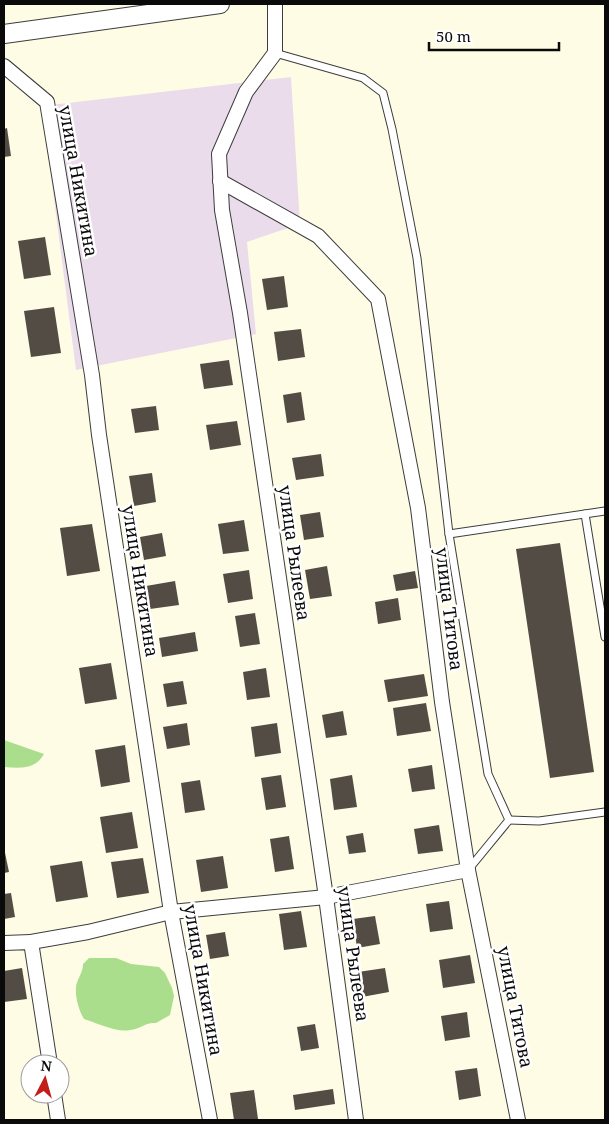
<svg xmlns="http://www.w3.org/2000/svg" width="609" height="1124" font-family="'Noto Serif',serif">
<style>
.industrial{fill:#eadcea}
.forest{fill:#aade8c}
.building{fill:#534c45}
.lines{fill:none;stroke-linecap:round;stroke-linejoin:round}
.service-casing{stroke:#3d3d3d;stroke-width:9}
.minor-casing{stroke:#3d3d3d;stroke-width:16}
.tertiary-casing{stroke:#3d3d3d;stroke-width:20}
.service{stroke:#fff;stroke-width:7}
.minor{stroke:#fff;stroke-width:14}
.tertiary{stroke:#fff;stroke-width:18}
.labels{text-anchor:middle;stroke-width:5;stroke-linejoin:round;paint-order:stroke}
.street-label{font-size:18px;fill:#0a0a0a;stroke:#fff}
</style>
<rect width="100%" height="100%" fill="#fffce6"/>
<polygon class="industrial" points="291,77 300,224 247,242 256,334 76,370 42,106"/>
<g class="forest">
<path d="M4,740l40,14c-9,16 -24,14 -40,13z"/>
<path d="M89,958h27l15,6 28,3 6,6 7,15 2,8 -4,19 -14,8c-11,-1 -15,6 -26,7 -13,3 -33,-7 -46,-11 -5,-8 -9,-22 -8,-32 1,-8 7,-14 7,-23z"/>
</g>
<g class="building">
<polygon points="7,128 11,156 4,157 4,129"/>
<polygon points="45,237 51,275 24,279 18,241"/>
<polygon points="284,276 288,307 267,310 262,279"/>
<polygon points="54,307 61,353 31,357 24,311"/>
<polygon points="301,329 305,357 278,361 274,332"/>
<polygon points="229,360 233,385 204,389 200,364"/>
<polygon points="301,392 305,420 287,423 283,395"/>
<polygon points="156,406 159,430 135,433 131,409"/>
<polygon points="237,421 241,445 210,450 206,425"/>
<polygon points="321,454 324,476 296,480 292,458"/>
<polygon points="152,473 156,502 134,506 129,476"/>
<polygon points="320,512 324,537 304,540 300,515"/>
<polygon points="244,520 249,551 223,554 218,524"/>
<polygon points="92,524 100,571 67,576 60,528"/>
<polygon points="162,533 166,556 144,560 140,537"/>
<polygon points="560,543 594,772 550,778 516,549"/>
<polygon points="327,566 332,596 310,599 305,570"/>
<polygon points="249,570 253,599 228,603 223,574"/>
<polygon points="415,571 418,588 396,591 393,575"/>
<polygon points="175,581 179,605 150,609 146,586"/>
<polygon points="398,598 401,620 378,624 375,602"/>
<polygon points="255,613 260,644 240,647 235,616"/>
<polygon points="195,632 198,651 162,657 159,638"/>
<polygon points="111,663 117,699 85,704 79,668"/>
<polygon points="266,668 270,697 247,700 243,672"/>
<polygon points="424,674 428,696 388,702 384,680"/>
<polygon points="183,681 187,704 167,707 163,684"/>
<polygon points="426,703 431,731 397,736 393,708"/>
<polygon points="343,711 347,735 326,738 322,715"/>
<polygon points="187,723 190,745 167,749 163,727"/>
<polygon points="277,723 281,753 255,757 251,727"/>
<polygon points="125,745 130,782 101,787 95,750"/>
<polygon points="432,765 435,789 412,792 408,769"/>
<polygon points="281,775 286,807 266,810 261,778"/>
<polygon points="352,775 357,807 334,810 330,779"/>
<polygon points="200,780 205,810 185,813 181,783"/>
<polygon points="132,812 138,848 106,853 100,817"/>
<polygon points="439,825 443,851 418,854 414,829"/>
<polygon points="363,833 366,852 349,854 346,836"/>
<polygon points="289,836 294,869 275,872 270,839"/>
<polygon points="4,848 9,872 4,873"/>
<polygon points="223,856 228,888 201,892 196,860"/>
<polygon points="143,858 149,893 117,898 111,862"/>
<polygon points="82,861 88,897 56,902 50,866"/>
<polygon points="11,893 15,917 4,919 4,894"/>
<polygon points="449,901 453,929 430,932 426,904"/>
<polygon points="301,911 307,947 284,950 279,914"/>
<polygon points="375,916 380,944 357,948 353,919"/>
<polygon points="225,932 229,956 210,959 206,935"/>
<polygon points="470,955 475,983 443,988 439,960"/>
<polygon points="22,968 27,999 4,1002 4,971"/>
<polygon points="385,968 389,992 362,997 358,972"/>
<polygon points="467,1012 470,1037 445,1041 441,1016"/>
<polygon points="315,1024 319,1048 301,1051 297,1027"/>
<polygon points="477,1068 481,1096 459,1100 455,1071"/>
<polygon points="333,1089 335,1104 295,1110 293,1095"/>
<polygon points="254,1090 258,1119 234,1120 230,1093"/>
</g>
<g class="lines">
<defs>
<g id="service">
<polyline points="275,53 363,78 383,93 392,129 417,258 449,534 488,774 509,820"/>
<polyline points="585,514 605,637"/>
<polyline points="449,534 605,511"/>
<polyline points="509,820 539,821 605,812"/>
<polyline points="468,870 509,820"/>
</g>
<g id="minor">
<polyline points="275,4 275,53 246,92 219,154 222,210 240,313 326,897 356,1120"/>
<polyline points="4,66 47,102 92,375 99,435 171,912 210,1120"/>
<polyline points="220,181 318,236 378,299 418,508 442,702 468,870 518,1120"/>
<polyline points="31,942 88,932 171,912 326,897 468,870"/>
<polyline points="4,943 31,942 50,1064"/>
<polyline points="54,1094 58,1120"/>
</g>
<polyline id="tertiary" points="4,34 220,4"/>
</defs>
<use href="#service" class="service-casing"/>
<use href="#minor" class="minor-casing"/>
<use href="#tertiary" class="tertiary-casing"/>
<use href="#service" class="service"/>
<use href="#minor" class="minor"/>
<use href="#tertiary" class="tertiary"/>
</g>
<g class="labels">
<g class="street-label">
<text transform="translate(78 181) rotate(80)" y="6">улица Никитина</text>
<text transform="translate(294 553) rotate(82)" y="6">улица Рылеева</text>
<text transform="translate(140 581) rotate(81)" y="6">улица Никитина</text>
<text transform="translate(449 609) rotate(83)" y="6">улица Титова</text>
<text transform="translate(353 954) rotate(82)" y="6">улица Рылеева</text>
<text transform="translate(203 980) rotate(80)" y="6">улица Никитина</text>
<text transform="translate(515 1007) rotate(79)" y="6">улица Титова</text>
</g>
</g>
<rect width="609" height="1124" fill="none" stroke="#0a0a0a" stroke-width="10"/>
<g transform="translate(45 1079) rotate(6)"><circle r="24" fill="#ffffff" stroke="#9d9d9d"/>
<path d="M0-4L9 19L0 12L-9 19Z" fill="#c31d18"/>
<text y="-8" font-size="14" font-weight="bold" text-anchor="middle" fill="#0a0a0a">N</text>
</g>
<path d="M429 42v8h130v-8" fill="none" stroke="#0a0a0a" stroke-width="2.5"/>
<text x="436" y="42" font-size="15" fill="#0a0a0a" stroke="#ffffff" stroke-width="4" paint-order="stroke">50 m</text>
</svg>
